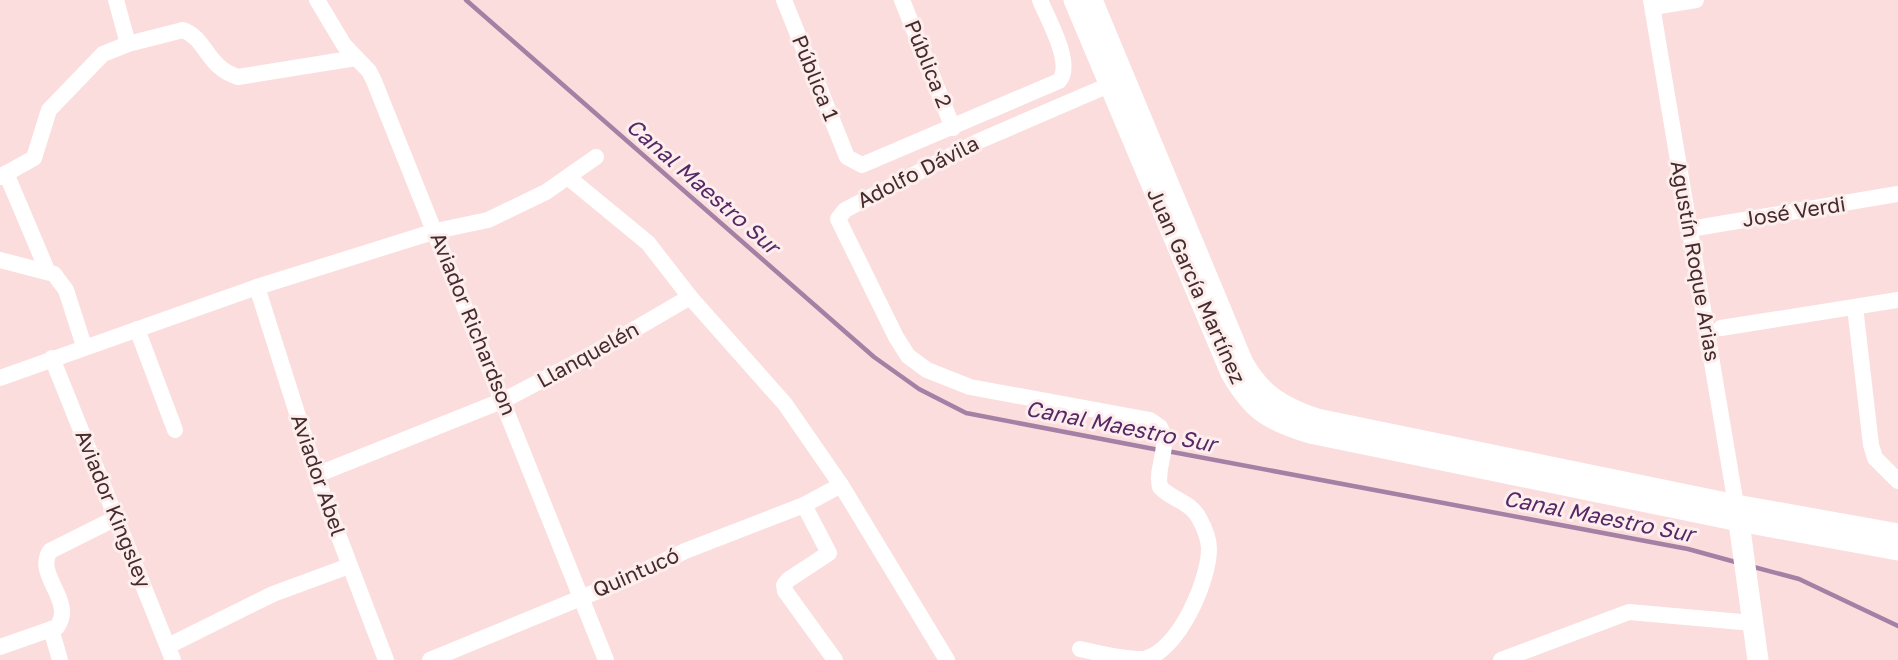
<svg xmlns="http://www.w3.org/2000/svg" width="1898" height="660" font-family="'Golos Text',sans-serif">
<style>
.lines{fill:none;stroke-linecap:round;stroke-linejoin:round}
.stream{stroke:#a480a5;stroke-width:4.5}
.minor{stroke:#fff;stroke-width:16}
.major{stroke:#fff;stroke-width:21}
.labels{text-anchor:middle;stroke-width:6;stroke-linejoin:round;paint-order:stroke}
.street-label{font-size:21px;fill:#472b2c;stroke:#fdeeee}
.water-label{font-size:22px;font-style:italic;fill:#572766;stroke:#fdeeee}
</style>
<rect width="100%" height="100%" fill="#fbdddd"/>
<g class="lines">
<g class="stream">
<polyline points="466,0 874,357 919,389 966,413 1159,450"/>
<polyline points="1167,451 1688,549 1739,563"/>
<polyline points="1750,566 1799,579 1898,626"/>
</g>
<g class="minor">
<polyline points="116,0 128,44"/>
<polyline points="317,0 344,45 369,71 374,81 606,660"/>
<path d="M784,0l63,157 15,8 197,-84c15,-17 -11,-61 -19,-81"/>
<polyline points="902,0 953,128"/>
<polyline points="1651,0 1736,505"/>
<polyline points="1653,7 1696,0"/>
<polyline points="6,173 47,270"/>
<path d="M0,177l34,-19 15,-48 54,-56 25,-10 55,-14c24,9 23,37 55,47l118,-19"/>
<polyline points="569,178 648,243 690,297 785,404 841,485 947,660"/>
<polyline points="1690,229 1898,194"/>
<polyline points="0,260 54,274 66,290 84,346"/>
<polyline points="257,287 323,495 386,660"/>
<polyline points="1855,307 1871,445 1875,458 1898,481"/>
<polyline points="1721,328 1898,300"/>
<polyline points="137,329 175,430"/>
<polyline points="52,358 173,660"/>
<polyline points="0,378 257,287 436,231 488,220 546,192 596,157"/>
<polyline points="316,475 504,400 594,353 690,297"/>
<polyline points="804,505 829,553 788,580 784,585 785,591 835,660"/>
<polyline points="51,629 60,660"/>
<polyline points="168,646 273,594 349,566"/>
<path d="M0,647l57,-20c19,-26 -23,-52 -7,-76l68,-34"/>
<path d="M1080,649c19,4 44,11 64,10 34,-7 65,-78 65,-110 0,-10 -5,-22 -10,-31 -8,-16 -27,-18 -39,-31 -5,-20 11,-39 0,-60l-10,-7 -180,-33 -43,-17 -19,-14 -12,-19 -58,-118 7,-9 134,-69 130,-56"/>
<polyline points="430,660 627,579 685,551 804,505 841,485"/>
<polyline points="1501,660 1629,612 1753,623"/>
</g>
<g class="major">
<path d="M1074,0l157,373c22,38 37,47 79,60l429,88 159,29"/>
<path d="M1092,0l151,363c18,32 40,45 74,56l419,86 162,29"/>
<polyline points="1737,508 1758,660"/>
</g>
</g>
<g class="labels">
<g class="street-label">
<text transform="translate(928 64) rotate(68)" y="7">Pública 2</text>
<text transform="translate(815 78) rotate(68)" y="7">Pública 1</text>
<text transform="translate(918 172) rotate(-27)" y="7">Adolfo Dávila</text>
<text transform="translate(1794 212) rotate(-9)" y="7">José Verdi</text>
<text transform="translate(1695 261) rotate(80)" y="7">Agustín Roque Arias</text>
<text transform="translate(1196 286) rotate(66)" y="7">Juan García Martínez</text>
<text transform="translate(473 324) rotate(68)" y="7">Aviador Richardson</text>
<text transform="translate(588 355) rotate(-29)" y="7">Llanquelén</text>
<text transform="translate(318 475) rotate(71)" y="7">Aviador Abel</text>
<text transform="translate(113 509) rotate(68)" y="7">Aviador Kingsley</text>
<text transform="translate(636 573) rotate(-24)" y="7">Quintucó</text>
</g>
<g class="water-label">
<text transform="translate(703 186) rotate(41)" y="8">Canal Maestro Sur</text>
<text transform="translate(1121 426) rotate(11)" y="8">Canal Maestro Sur</text>
<text transform="translate(1599 516) rotate(11)" y="8">Canal Maestro Sur</text>
</g>
</g>
</svg>
